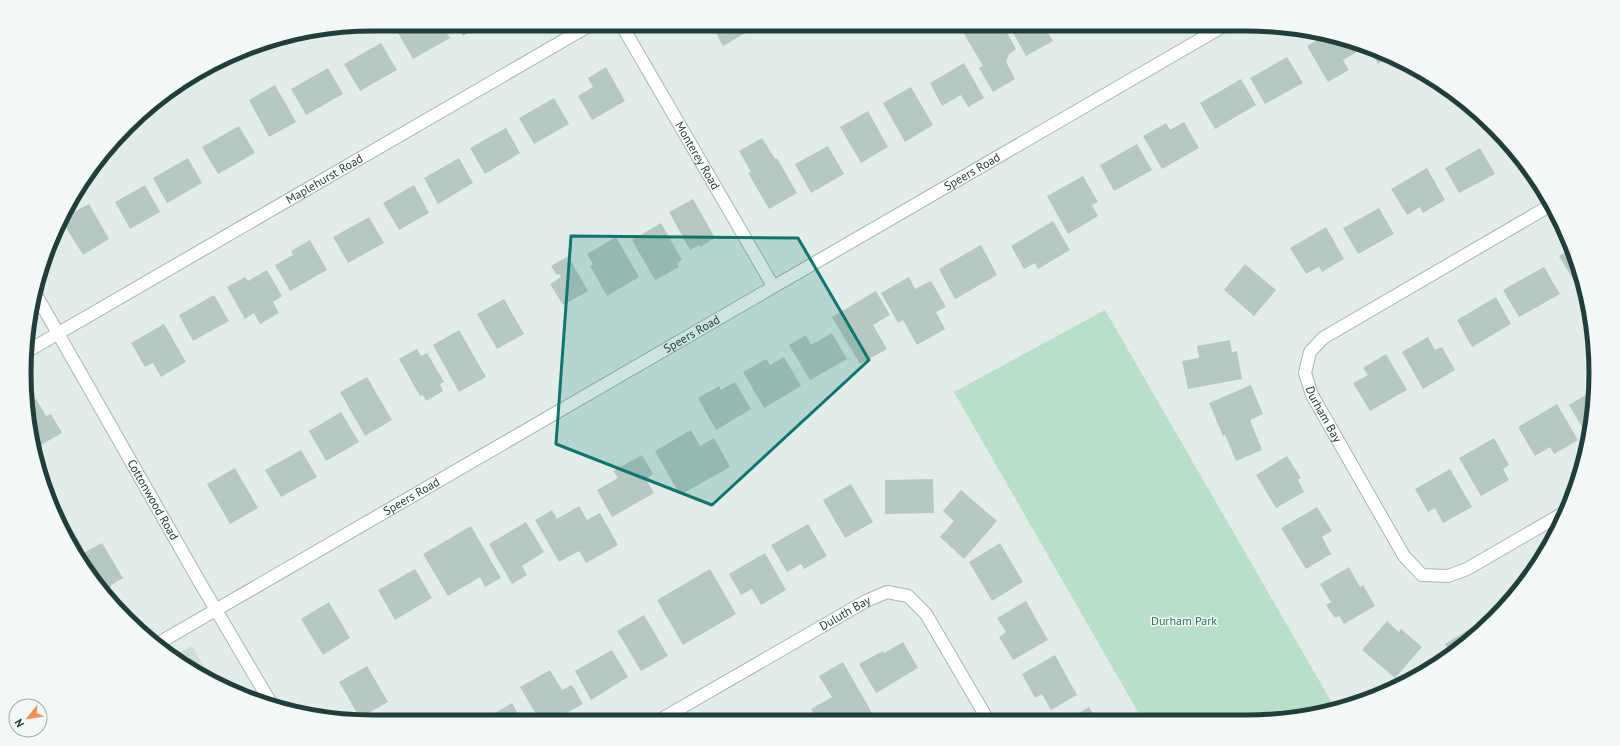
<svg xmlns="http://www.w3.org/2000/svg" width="1620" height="746" font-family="'PT Sans',sans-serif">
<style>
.built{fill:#d0ddd8}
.green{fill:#badfc8}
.building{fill:#b7c8c2}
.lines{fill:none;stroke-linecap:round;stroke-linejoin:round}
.minor-casing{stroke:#a4b5b1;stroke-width:14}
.minor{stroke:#fff;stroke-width:12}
.marked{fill:#0f766e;fill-opacity:0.2;stroke:#0f766e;stroke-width:3;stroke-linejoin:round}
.labels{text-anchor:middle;stroke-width:3;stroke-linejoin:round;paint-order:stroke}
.street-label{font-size:12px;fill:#213e3a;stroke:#f2f9f6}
.park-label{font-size:12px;fill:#2a7750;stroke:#f2f9f6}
.rim{fill:none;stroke:#213e3a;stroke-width:5}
</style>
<rect width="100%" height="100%" fill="#e2ede9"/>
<polygon class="built" points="192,646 210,677 175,655"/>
<polygon class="green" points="1105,310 1335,708 1293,719 1142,719 954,392"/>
<g class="building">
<polygon points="413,24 442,24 450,38 413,59 398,33"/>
<polygon points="456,24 484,24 463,36"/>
<polygon points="711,24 761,24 723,46"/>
<polygon points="977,24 1002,24 1016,49 1009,54 1006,62 1015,79 993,92 979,68 983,66 963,32"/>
<polygon points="1008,24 1043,24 1053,41 1026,56"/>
<polygon points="1061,24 1082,24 1075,28 1073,25 1064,30"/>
<polygon points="1327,34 1356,43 1360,50 1343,60 1349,70 1328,82 1307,46"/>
<polygon points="381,43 397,70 360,91 344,64"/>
<polygon points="1368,47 1380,50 1391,56 1378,64"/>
<polygon points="1287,57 1303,83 1265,104 1250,78"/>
<polygon points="964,63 984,98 968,107 961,95 942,106 930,83"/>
<polygon points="606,67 625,101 592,120 578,96 593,87 588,78"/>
<polygon points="328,68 343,94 306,115 291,89"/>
<polygon points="1241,79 1256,105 1215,129 1200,103"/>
<polygon points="275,85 296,122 269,137 249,100"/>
<polygon points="911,87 933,125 905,142 883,103"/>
<polygon points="554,98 569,124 534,144 519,118"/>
<polygon points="868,111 888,147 861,163 840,127"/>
<polygon points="1184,122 1199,148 1162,169 1143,136 1166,123 1170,130"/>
<polygon points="239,126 255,153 218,174 202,147"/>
<polygon points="506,128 520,153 485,174 470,148"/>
<polygon points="1497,130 1508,144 1517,154 1509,158 1493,132"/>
<polygon points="762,138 775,159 777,158 797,193 769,209 748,173 751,172 739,151"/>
<polygon points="1137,144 1152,170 1114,191 1100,165"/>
<polygon points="828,146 844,174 811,193 795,164"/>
<polygon points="1480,148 1495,174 1459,193 1445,168"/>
<polygon points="188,158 202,183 167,203 153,178"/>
<polygon points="459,158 473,183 438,204 424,178"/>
<polygon points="1427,168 1445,200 1423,213 1420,207 1407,215 1391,189"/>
<polygon points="1083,176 1098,202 1092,205 1098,216 1068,234 1047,196"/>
<polygon points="145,185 160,212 130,229 115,202"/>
<polygon points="414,185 429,213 399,230 383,203"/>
<polygon points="693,199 715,238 700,247 699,245 690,250 669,212"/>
<polygon points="89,204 109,239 83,255 62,221 63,218"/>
<polygon points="1379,208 1394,234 1358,254 1343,228"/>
<polygon points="369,217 384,243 348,263 333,237"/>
<polygon points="1053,221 1070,250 1038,269 1035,263 1024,269 1011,246"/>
<polygon points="661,223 682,260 677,263 679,267 655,280 632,240"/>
<polygon points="1326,227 1344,259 1322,272 1319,267 1306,274 1290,248"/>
<polygon points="616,237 639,277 607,296 590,266 593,264 587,254"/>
<polygon points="310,240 327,270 290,291 275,265 293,255 291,251"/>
<polygon points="981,245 997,275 955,299 939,269"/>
<polygon points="1572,249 1581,279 1575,283 1559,256"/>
<polygon points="568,256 588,291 563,305 550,284 561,277 559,274 557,275 551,266"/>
<polygon points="1245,264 1276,290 1254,316 1224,290"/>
<polygon points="1544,267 1560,294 1519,317 1503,290"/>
<polygon points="267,270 282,296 273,302 279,313 260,324 254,313 245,319 227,287 245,277 248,281"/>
<polygon points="909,277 915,289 931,281 946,307 936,312 945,329 917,345 903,320 898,323 881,293"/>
<polygon points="876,291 890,315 873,325 887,349 860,364 832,317"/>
<polygon points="214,295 229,321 193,341 179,315"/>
<polygon points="1496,297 1511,324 1472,347 1457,320"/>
<polygon points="504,299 524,334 497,349 477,314"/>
<polygon points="164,324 186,362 161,377 153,363 145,367 131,343"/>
<polygon points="459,330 486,377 459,392 433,345"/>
<polygon points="832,333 847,359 810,380 789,345 806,335 811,345"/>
<polygon points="1428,337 1435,350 1442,347 1455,370 1423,389 1402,352"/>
<polygon points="1230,340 1232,352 1237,351 1242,379 1188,389 1182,361 1199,358 1197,346"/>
<polygon points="417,349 421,356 427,353 444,382 440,384 443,391 426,401 423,395 420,396 399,359"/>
<polygon points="1386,354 1407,390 1370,411 1353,383 1368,375 1363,368"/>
<polygon points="784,357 801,386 764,408 743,372 766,359 770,365"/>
<polygon points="367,377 392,420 365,436 340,392"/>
<polygon points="735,382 751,409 716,430 698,398 719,386 721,390"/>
<polygon points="1251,385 1263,414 1250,420 1262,450 1236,461 1225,435 1223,436 1209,403"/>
<polygon points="1594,390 1590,435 1587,436 1569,405"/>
<polygon points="36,399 46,416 51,414 62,433 34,449 31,441 27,404"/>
<polygon points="1557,404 1578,440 1554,454 1550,447 1535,456 1518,427"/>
<polygon points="341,412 359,442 326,461 309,431"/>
<polygon points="691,430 700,446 714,438 730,467 680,495 655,451"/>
<polygon points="1494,438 1509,465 1503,469 1509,480 1481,496 1459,458"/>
<polygon points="301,450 317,477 281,497 265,470"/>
<polygon points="642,455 653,474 646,479 654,493 612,517 597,490 618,478 613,471"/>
<polygon points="1287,456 1301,478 1298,480 1304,492 1276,508 1256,475"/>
<polygon points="235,468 258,508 230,524 207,484"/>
<polygon points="1450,469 1472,507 1443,523 1435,508 1428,512 1415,489"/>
<polygon points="933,479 934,513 885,514 885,480"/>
<polygon points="851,484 873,522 845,538 823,500"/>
<polygon points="961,490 997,521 964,559 940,537 954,521 943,511"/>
<polygon points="58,504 71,528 65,532 55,506"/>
<polygon points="579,506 587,520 600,513 618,545 586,563 579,551 559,562 535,520 552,510 557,519"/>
<polygon points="1317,507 1332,531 1322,537 1331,554 1306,569 1281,528"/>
<polygon points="526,522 544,552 522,566 527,575 512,584 489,544"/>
<polygon points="808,524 827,556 804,569 801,564 787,572 771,545"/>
<polygon points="471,526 501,578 485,587 480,577 448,596 423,554"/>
<polygon points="74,533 82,546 73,551 67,538"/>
<polygon points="102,543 123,578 111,585 111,587 106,590 78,556"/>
<polygon points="1000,543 1023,582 992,601 969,562"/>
<polygon points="765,553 786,590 761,605 752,589 741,595 729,574"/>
<polygon points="1349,567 1360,587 1363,585 1375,606 1344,624 1339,616 1335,618 1326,605 1331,602 1320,584"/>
<polygon points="415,569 432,598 395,620 378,590"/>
<polygon points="710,569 736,614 683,645 657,600"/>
<polygon points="1026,601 1048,640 1013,660 999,637 1006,632 997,618"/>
<polygon points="329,602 350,638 323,655 301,619"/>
<polygon points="644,615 668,656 641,671 617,631"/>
<polygon points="1387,621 1399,632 1401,629 1422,647 1395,678 1362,650"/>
<polygon points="1483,625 1460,650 1451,655 1445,644 1468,630 1470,633"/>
<polygon points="903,642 918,668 876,693 859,664 883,651 884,653"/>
<polygon points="612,650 628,677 591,700 575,671"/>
<polygon points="1055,655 1077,695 1051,710 1042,694 1035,698 1022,674"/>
<polygon points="843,662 876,720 818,721 811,709 832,697 819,676"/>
<polygon points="367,666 388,702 360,718 339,682"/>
<polygon points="550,670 562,690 572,685 583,704 552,721 540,721 520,687"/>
<polygon points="512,703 523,722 479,722"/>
<polygon points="1089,707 1097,720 1066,720"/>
<polygon points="799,713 803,721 785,721"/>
</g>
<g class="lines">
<defs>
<g id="minor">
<path id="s1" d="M621,24l152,262"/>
<path id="s2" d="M1551,205l-228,133 -13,14 -5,21 7,22 92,161 18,19 26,1 19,-7 100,-58"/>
<path id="s3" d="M35,293l164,288 73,124"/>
<path id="s4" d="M26,352l566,-328"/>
<path id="s5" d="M157,644l1070,-620"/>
<path id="s6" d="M658,721l208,-120 21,-9 21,4 18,18 62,106"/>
</g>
</defs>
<use href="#minor" class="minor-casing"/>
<use href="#minor" class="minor"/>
</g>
<path class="marked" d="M571,236l227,2 71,122 -157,145 -156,-61z"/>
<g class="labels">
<g class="street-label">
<text dy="4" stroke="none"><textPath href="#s1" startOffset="152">Monterey Road</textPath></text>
<text dy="4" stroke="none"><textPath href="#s5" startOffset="942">Speers Road</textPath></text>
<text dy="4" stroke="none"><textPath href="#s4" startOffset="345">Maplehurst Road</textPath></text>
<text dy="4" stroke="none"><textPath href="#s5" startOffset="618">Speers Road</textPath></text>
<text dy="4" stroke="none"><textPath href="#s2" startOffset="350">Durham Bay</textPath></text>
<text dy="4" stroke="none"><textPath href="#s5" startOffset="294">Speers Road</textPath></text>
<text dy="4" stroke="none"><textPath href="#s3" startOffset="238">Cottonwood Road</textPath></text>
<text dy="4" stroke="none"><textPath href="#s6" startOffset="216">Duluth Bay</textPath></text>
</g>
<g class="park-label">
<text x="1184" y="625">Durham Park</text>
</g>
</g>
<path d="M0 0H1620V746H0ZM373 31H1247A342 342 0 0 1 1589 373V373A342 342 0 0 1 1247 715H373A342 342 0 0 1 31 373V373A342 342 0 0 1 373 31Z" fill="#f2f9f6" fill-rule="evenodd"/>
<path class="rim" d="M373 31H1247A342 342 0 0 1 1589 373V373A342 342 0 0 1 1247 715H373A342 342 0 0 1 31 373V373A342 342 0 0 1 373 31Z"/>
<g transform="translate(28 718) rotate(240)"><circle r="19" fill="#f2f9f6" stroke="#9eaeab"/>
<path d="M0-3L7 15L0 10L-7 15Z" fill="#f78f55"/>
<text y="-6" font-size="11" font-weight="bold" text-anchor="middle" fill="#213e3a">N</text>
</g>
</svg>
